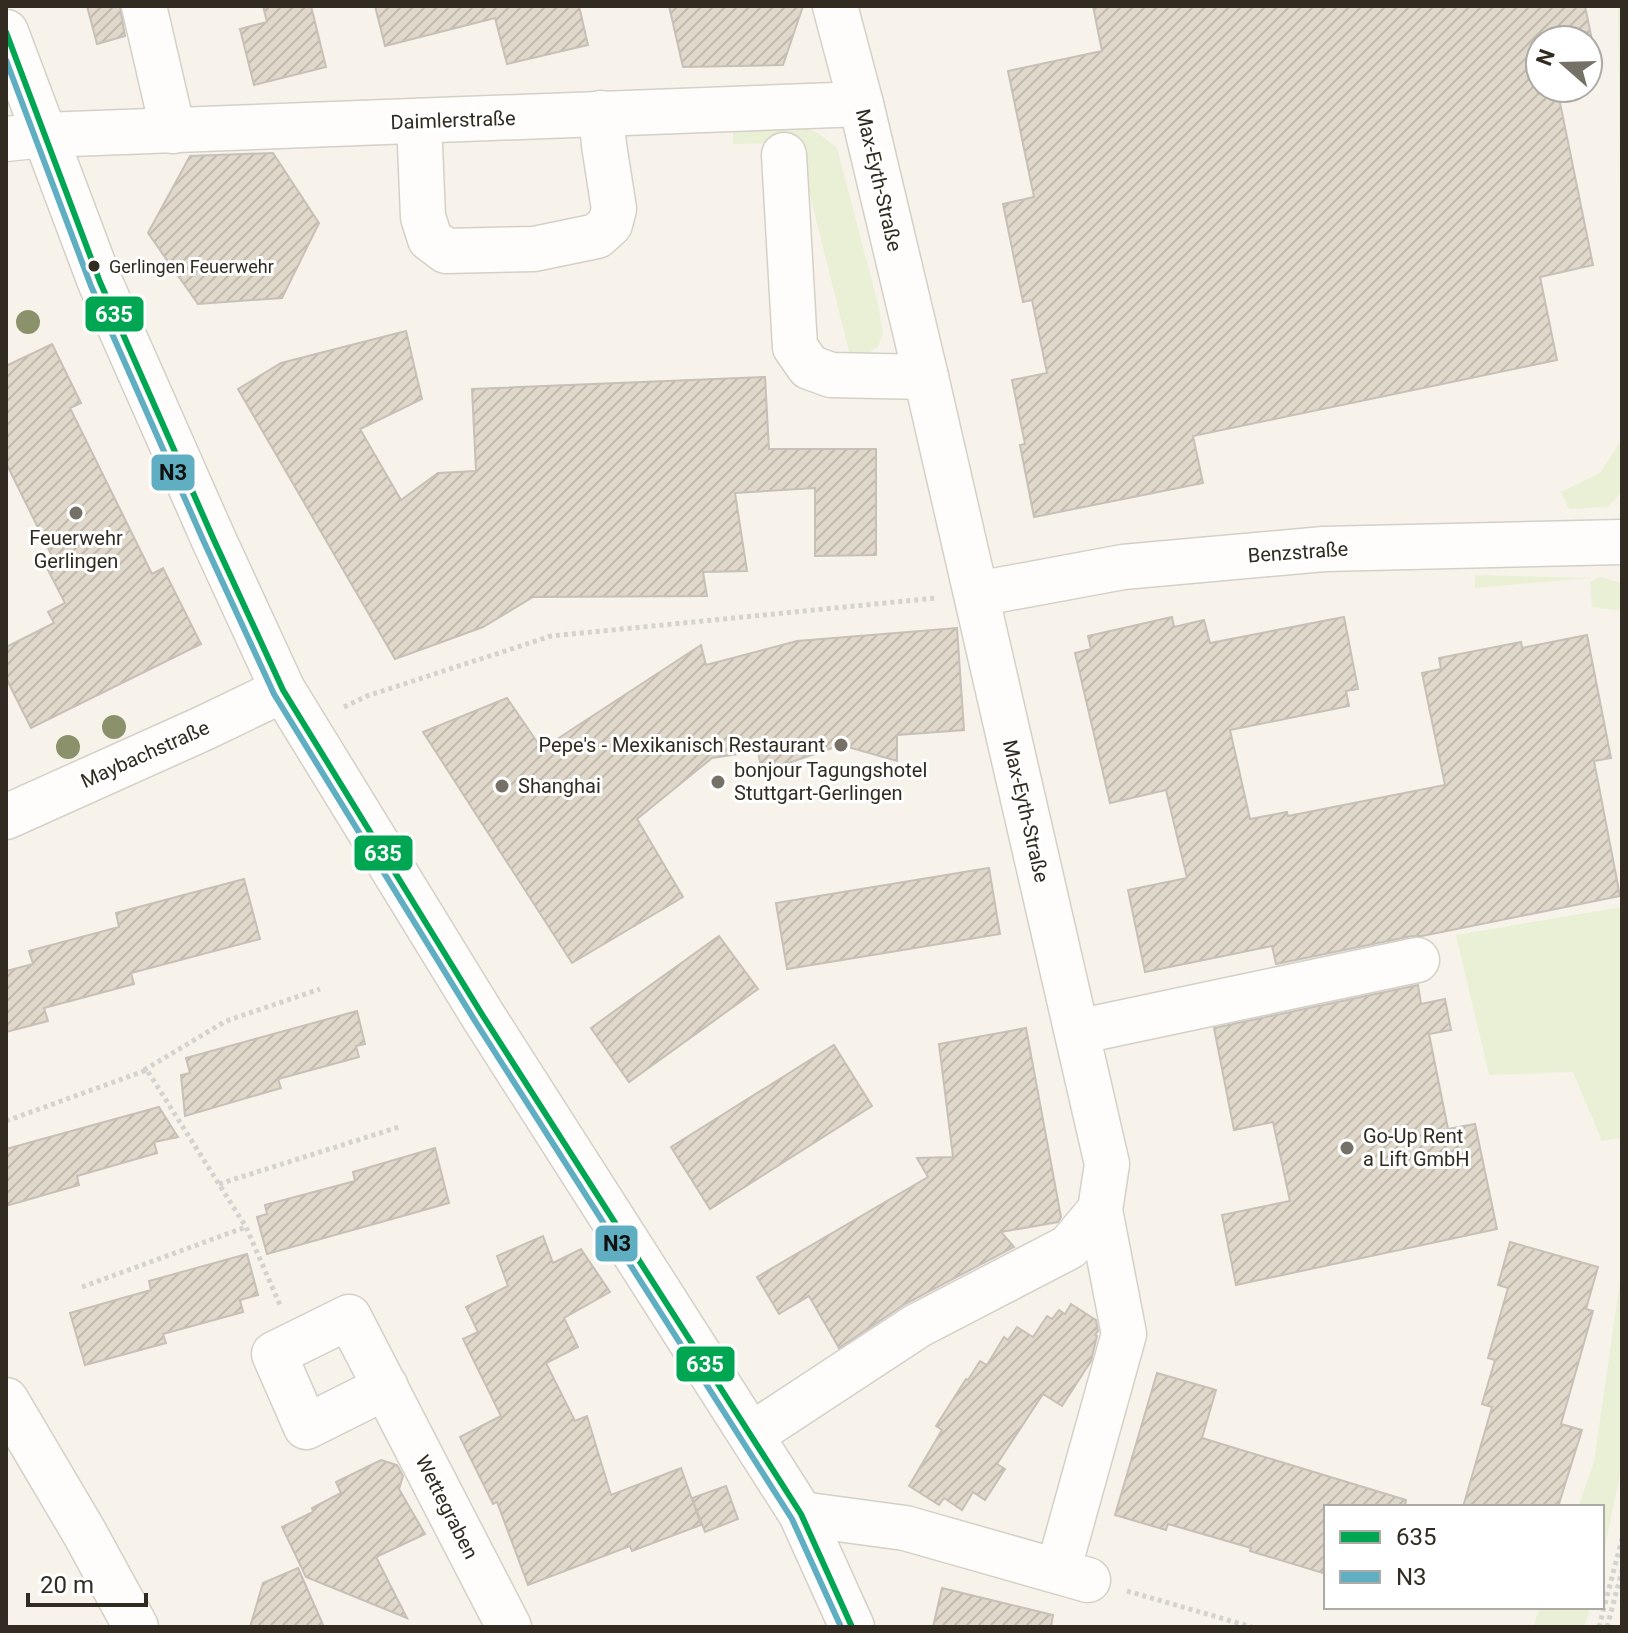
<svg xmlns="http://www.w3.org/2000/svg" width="1628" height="1633" font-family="Roboto,sans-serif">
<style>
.green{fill:#eaf0d6}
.building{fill:url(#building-hatch);stroke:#c6c0b8;stroke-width:2}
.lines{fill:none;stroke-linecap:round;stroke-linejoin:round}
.minor-casing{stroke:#d5d0c7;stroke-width:47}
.major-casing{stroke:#d5d0c7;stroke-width:47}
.path{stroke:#d5d3d0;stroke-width:5;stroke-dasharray:4 4;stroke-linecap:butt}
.minor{stroke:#fefdfc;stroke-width:44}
.major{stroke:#fefdfc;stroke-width:44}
.bus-1-casing{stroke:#fff;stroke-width:12}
.bus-2-casing{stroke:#fff;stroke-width:12}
.bus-1{stroke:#00a651;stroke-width:6}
.bus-2{stroke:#60aec2;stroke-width:6}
.tree{fill:#8b926b}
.bus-dot{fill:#312b21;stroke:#fff;stroke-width:3}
.poi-dot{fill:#767167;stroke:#fff;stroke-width:3}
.labels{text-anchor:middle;stroke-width:6;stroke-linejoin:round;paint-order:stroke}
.bus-label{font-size:18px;fill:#312b21;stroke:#fff;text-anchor:start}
.street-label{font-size:20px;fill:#312b21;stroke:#fff}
.poi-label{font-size:20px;fill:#312b21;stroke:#fff;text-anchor:start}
.line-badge{stroke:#fff;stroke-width:3}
.badge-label{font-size:22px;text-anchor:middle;font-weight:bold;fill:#fff}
.pale-badge-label{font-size:22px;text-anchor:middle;font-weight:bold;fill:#111}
</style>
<defs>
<pattern id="building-hatch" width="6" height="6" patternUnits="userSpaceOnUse" patternTransform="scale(2)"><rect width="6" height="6" fill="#e0d8ca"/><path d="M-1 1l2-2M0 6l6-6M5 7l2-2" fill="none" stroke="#c1baad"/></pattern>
</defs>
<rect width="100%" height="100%" fill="#f7f3ea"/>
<g class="green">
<polygon points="1618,6 1622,6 1622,387"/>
<polygon points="787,120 818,133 837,148 878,304 883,334 878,346 866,355 850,355 797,143 733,144 733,123"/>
<polygon points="1622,439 1622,492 1607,507 1569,509 1561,492 1600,473"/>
<polygon points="1475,575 1590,578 1475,588"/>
<polygon points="1599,577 1622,583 1622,611 1592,607 1590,582"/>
<polygon points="1622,907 1622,1138 1602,1141 1573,1072 1489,1075 1456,935"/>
<polygon points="1622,1268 1622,1465 1602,1561 1602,1507 1578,1507 1594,1462"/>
<polygon points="1540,1607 1591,1607 1584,1627 1533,1627"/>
</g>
<g class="building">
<polygon points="87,6 120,6 125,36 97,44"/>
<polygon points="263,6 311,6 326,67 254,85 240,29 267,22"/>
<polygon points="375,6 579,6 588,45 507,64 495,18 385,46"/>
<polygon points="669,6 803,6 783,65 683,67"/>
<polygon points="1093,6 1585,6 1592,40 1540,40 1540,88 1557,88 1593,265 1540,277 1557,360 1193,436 1203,483 1034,517 1020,445 1025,444 1012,380 1047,373 1032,300 1023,302 1003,204 1034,197 1008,71 1102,51"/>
<polygon points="273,153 319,223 282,298 198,304 148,233 190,156"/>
<polygon points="406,331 422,399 360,429 401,500 438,473 476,471 472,389 765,377 769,449 876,449 876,555 815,556 815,488 735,493 747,571 703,572 707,596 533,597 483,627 395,659 238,389 281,363"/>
<polygon points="52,344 81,403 70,408 152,574 163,568 201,644 31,728 6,678 6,647 54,623 48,612 65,603 46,566 55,562 6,463 6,366"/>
<polygon points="1172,617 1174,627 1204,620 1210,643 1344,617 1358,689 1346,691 1349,706 1230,730 1250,819 1287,812 1288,816 1445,785 1422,673 1441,669 1439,658 1521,642 1522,648 1587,635 1611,758 1594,761 1620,896 1422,936 1412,936 1276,964 1272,946 1145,972 1128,890 1187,878 1166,790 1110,803 1075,653 1091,649 1088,636"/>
<polygon points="957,628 964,730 897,735 897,761 841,745 762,772 758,751 712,758 637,819 683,897 572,963 423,732 507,698 542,749 701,645 706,665 797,641"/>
<polygon points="989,868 1000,934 787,969 776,903"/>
<polygon points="244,879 260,939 131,973 134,984 44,1008 48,1021 6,1032 6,971 33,964 29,951 119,927 116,913"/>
<polygon points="719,936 758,989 629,1082 591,1028"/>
<polygon points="1418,985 1421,1004 1445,999 1451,1030 1429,1034 1448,1129 1475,1124 1497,1229 1236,1285 1222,1215 1290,1201 1273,1122 1234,1130 1214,1028"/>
<polygon points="357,1011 365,1044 356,1046 359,1057 278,1079 281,1088 185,1116 181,1075 190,1073 186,1058"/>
<polygon points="1026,1028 1061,1217 1058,1222 1001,1232 1014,1247 905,1304 839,1348 809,1296 779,1314 757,1277 928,1177 917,1158 953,1157 939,1044"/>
<polygon points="834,1045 872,1106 710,1209 671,1147"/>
<polygon points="159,1107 178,1137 154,1142 157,1153 77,1176 79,1185 6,1206 6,1149"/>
<polygon points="435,1148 449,1203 267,1254 257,1217 267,1214 265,1205 355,1181 353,1172"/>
<polygon points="543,1236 553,1263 581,1249 610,1292 564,1318 578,1347 546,1363 575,1421 587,1416 611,1495 681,1468 701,1525 632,1551 630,1546 528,1585 497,1502 493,1504 460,1437 501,1416 463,1339 478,1332 466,1307 508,1286 497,1256"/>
<polygon points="1510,1242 1598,1267 1586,1309 1593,1311 1561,1424 1582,1430 1558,1507 1463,1507 1492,1407 1482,1404 1495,1360 1488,1358 1508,1288 1498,1285"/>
<polygon points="247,1254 258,1295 240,1300 243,1312 163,1334 166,1343 85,1365 70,1313 151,1290 149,1281"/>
<polygon points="1071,1304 1096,1320 1098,1331 1095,1335 1097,1336 1091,1361 1062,1406 1043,1394 997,1464 1005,1469 985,1500 973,1492 962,1510 944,1498 939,1505 909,1486 942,1430 936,1426 966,1379 968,1380 980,1361 987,1365 1004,1337 1008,1340 1017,1327 1033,1337 1047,1316 1052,1319 1059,1310 1065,1314"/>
<polygon points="1157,1373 1216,1390 1202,1438 1406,1500 1405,1507 1326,1507 1326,1574 1250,1551 1251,1548 1168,1524 1166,1530 1115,1515"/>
<polygon points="381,1460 397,1465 403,1476 399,1489 425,1534 376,1557 407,1618 306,1577 282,1527 313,1512 312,1508 341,1493 336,1482"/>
<polygon points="726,1486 738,1519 705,1532 692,1498"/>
<polygon points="298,1568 324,1627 250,1627 263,1583"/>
<polygon points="942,1588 1053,1615 1051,1627 933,1627"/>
</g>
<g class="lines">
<defs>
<g id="minor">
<polyline points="144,6 173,131"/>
<polyline points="419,121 423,217 430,239 446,251 534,249 597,236 610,224 614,209 604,145 601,113"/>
<polyline points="6,139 44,135 861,104"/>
<polyline points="784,155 795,347 809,367 831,375 926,377"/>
<polyline points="977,594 1123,567 1324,549 1622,542"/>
<polyline points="6,817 204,728 283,690"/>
<polyline points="1077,1032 1417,960"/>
<polyline points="386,1387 306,1427 274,1354 349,1317 509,1627"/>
<polyline points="6,1400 84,1532 136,1627"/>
<polyline points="751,1435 917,1326 1069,1247 1100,1210 1107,1164 926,377 861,104 835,6"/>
<polyline points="801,1514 905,1528 1088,1580"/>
<polyline points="1058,1571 1124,1334 1100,1210"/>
</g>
<polyline id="major" points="6,32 100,282 213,538 283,690 483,1016 801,1514 852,1627"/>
</defs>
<use href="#minor" class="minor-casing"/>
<use href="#major" class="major-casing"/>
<g class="path">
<polyline points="344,707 367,696 551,636 936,598"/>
<polyline points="144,1070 226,1021 320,989"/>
<polyline points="6,1121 147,1070 246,1227 280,1305"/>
<polyline points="219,1184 399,1127"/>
<polyline points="82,1287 246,1227"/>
<polyline points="1127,1591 1252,1627"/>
<polyline points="1599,1627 1622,1539"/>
<polyline points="1607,1627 1622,1571"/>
</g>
<use href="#minor" class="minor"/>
<use href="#major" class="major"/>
<defs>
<polyline id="bus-1" points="6,32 100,282 213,538 283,690 483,1016 801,1514 852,1627"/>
<polyline id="bus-2" points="6,60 91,286 204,542 274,694 475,1021 792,1519 841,1627"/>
</defs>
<use href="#bus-1" class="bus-1-casing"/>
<use href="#bus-2" class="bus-2-casing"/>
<use href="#bus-1" class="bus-1"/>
<use href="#bus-2" class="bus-2"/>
</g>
<g class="tree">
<circle cx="28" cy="322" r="12"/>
<circle cx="114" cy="727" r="12"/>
<circle cx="68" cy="747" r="12"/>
</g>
<circle class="bus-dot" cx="94" cy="266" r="7"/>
<g class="poi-dot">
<circle cx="76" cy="513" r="8"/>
<circle cx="841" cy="745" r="8"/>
<circle cx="718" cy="782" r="8"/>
<circle cx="502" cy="786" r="8"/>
<circle cx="1347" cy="1148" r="8"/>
</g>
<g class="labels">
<g class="bus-label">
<text x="109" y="273">Gerlingen Feuerwehr</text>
</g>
<g class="street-label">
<text transform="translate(453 120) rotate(-2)" y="7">Daimlerstraße</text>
<text transform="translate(879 180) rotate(77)" y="7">Max-Eyth-Straße</text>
<text transform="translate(1298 552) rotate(-4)" y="7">Benzstraße</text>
<text transform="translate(145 754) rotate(-24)" y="7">Maybachstraße</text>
<text transform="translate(1026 811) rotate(77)" y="7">Max-Eyth-Straße</text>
<text transform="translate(447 1507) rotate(63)" y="7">Wettegraben</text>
</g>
<g class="poi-label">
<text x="76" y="545" text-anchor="middle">Feuerwehr<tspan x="76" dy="23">Gerlingen</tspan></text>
<text x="825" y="752" text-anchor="end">Pepe's - Mexikanisch Restaurant</text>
<text x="734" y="777">bonjour Tagungshotel<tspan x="734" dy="23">Stuttgart-Gerlingen</tspan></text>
<text x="518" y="793">Shanghai</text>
<text x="1363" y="1143">Go-Up Rent<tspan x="1363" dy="23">a Lift GmbH</tspan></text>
</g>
</g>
<g class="line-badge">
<rect x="84" y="295" width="61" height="38" rx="8" fill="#00a651"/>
<rect x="150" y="453" width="46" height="39" rx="8" fill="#60aec2"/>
<rect x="353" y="834" width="61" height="38" rx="8" fill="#00a651"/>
<rect x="594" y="1224" width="45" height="39" rx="8" fill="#60aec2"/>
<rect x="675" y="1345" width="61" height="38" rx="8" fill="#00a651"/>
</g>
<g class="badge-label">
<text x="114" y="322">635</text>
<text x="383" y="861">635</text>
<text x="705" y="1372">635</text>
</g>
<g class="pale-badge-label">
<text x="173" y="480">N3</text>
<text x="617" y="1251">N3</text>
</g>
<rect width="1628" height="1633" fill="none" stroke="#312b21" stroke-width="16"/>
<rect x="1324" y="1505" width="280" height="104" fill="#ffffff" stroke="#adaaa6" stroke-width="2"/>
<rect x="1340" y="1531" width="40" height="12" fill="#00a651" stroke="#adaaa6" stroke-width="2"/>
<text x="1396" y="1545" font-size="24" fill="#312b21">635</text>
<rect x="1340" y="1571" width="40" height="12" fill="#60aec2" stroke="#adaaa6" stroke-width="2"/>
<text x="1396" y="1585" font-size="24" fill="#312b21">N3</text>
<g transform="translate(1564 64) rotate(290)"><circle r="38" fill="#ffffff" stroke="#adaaa6" stroke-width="2"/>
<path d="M0-6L14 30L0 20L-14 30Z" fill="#767167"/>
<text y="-12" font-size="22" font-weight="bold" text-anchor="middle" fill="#312b21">N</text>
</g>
<path d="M28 1593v12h118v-12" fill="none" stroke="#312b21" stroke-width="4"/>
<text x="40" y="1593" font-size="24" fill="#312b21" stroke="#ffffff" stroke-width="6" paint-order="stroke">20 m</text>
</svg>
